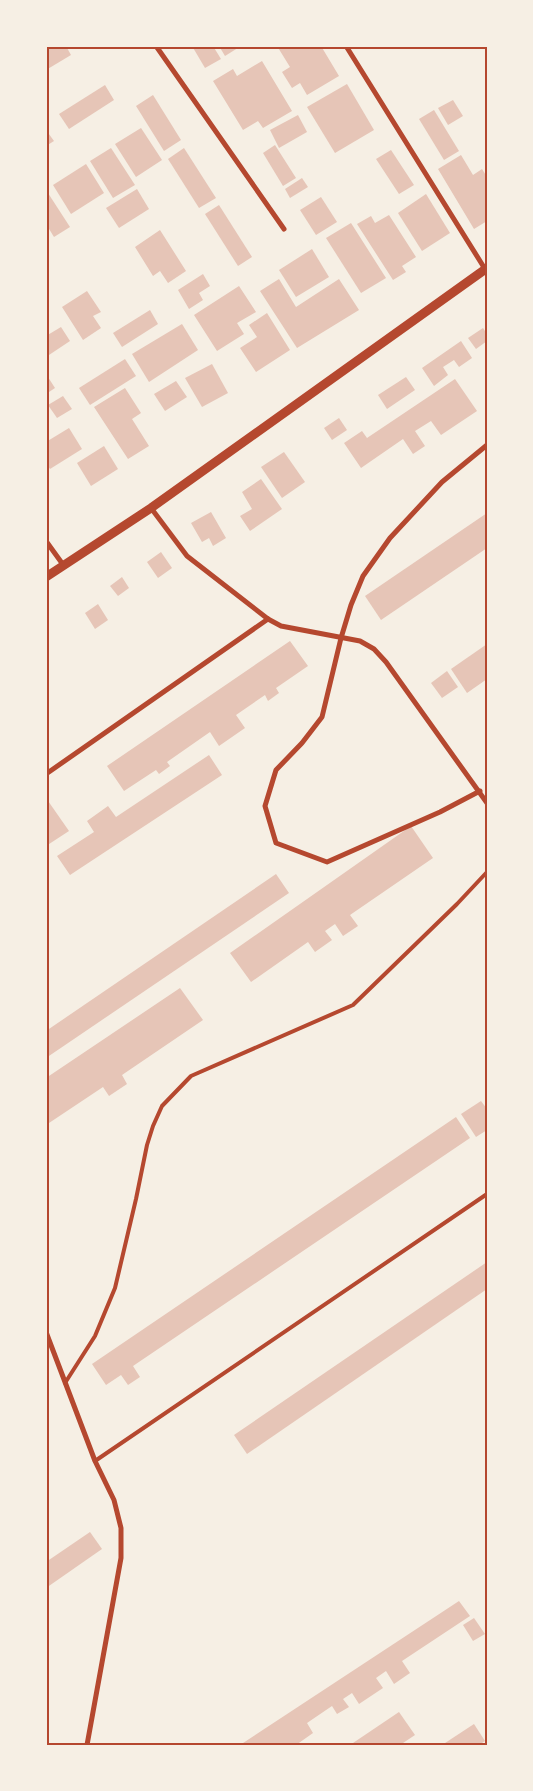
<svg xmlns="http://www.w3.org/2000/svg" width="533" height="1791" font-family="'Playfair Display',serif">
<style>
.building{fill:#e6c5b7}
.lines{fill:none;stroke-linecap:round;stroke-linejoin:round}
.service{stroke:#b5482f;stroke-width:4}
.minor{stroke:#b5482f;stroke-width:5}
.tertiary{stroke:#b5482f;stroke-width:9}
.neatline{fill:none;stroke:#b5482f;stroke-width:2}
</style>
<rect width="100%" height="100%" fill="#f6efe4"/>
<g class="building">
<polygon points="46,46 66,46 71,55 46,70"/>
<polygon points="192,46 213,46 221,59 205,68"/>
<polygon points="219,46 241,46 225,56"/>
<polygon points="277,46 321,46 339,76 307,95 300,83 292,88 282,72 290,67"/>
<polygon points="262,61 292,111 263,128 258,121 243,130 213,81 233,69 237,76"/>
<polygon points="347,84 374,130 335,153 307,107"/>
<polygon points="105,85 114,100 69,129 59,114"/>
<polygon points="153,95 181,140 164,151 136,106"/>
<polygon points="453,100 463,116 448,125 438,108"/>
<polygon points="434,110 459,151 444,160 419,119"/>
<polygon points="298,115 307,132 279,148 270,130"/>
<polygon points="141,128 162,160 136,177 115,144"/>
<polygon points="46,130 54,141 46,146"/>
<polygon points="275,145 296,178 283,186 263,153"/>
<polygon points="111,148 135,185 113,198 90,161"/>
<polygon points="184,148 216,198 199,208 168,159"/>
<polygon points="391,150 414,185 399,194 376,159"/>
<polygon points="461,155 473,175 482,169 487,177 487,221 474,229 438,169"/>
<polygon points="86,164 104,193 71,214 53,185"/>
<polygon points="302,178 308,187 290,198 285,189"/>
<polygon points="137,189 149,209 119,228 106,208"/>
<polygon points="46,190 70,227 54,237 46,224"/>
<polygon points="426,194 450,233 422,251 398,213"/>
<polygon points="321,197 337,222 316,235 300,210"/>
<polygon points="219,205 252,257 238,266 205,214"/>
<polygon points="389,215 416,257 402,266 406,272 393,280 357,224 371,216 375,223"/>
<polygon points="351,223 386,278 361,293 326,238"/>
<polygon points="160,230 186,271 168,283 160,271 153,276 135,247"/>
<polygon points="312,249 329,277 296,297 279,270"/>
<polygon points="203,274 210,286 199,293 203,300 189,309 178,290"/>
<polygon points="279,279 296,307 339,279 359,310 297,348 260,291"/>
<polygon points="239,286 256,312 237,323 244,334 217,351 194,315"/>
<polygon points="87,291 101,312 93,316 101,328 83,340 62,307"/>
<polygon points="150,310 158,324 122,347 113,333"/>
<polygon points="267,313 290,350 256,372 240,348 257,337 249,325"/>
<polygon points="182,324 198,350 149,382 132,354"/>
<polygon points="61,327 70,341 49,355 46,349 46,336"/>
<polygon points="483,328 487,334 487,341 476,349 468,338"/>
<polygon points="461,341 472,358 459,367 454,360 443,367 448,375 434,386 422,368"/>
<polygon points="125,359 136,376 90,405 79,388"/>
<polygon points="212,364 228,393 202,407 185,378"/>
<polygon points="46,374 55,388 46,394"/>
<polygon points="406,377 415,390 387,409 378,395"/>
<polygon points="455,379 477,411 441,435 431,421 415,431 425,446 413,454 403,439 361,468 344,443 362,431 367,438"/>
<polygon points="176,381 187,397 165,411 154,394"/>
<polygon points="125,388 141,413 132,419 149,446 128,459 94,407"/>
<polygon points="63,396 72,409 57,418 48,405"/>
<polygon points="339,418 347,430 332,440 324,428"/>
<polygon points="69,428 82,449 50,469 46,463 46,442"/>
<polygon points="104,446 118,469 91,486 77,463"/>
<polygon points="284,452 305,482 282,498 261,467"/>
<polygon points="261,479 282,509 250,531 240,516 252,509 242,492"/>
<polygon points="211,512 226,538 213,546 209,538 202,542 191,523"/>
<polygon points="487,513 487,548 381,620 365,596"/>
<polygon points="161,552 172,568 158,578 147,562"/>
<polygon points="122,577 129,588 118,596 110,586"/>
<polygon points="98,604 108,620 95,629 85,613"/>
<polygon points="290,641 308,666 276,688 279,693 268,701 265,695 236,715 245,728 219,746 210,732 167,762 170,766 159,774 156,770 124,791 107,766"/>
<polygon points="487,644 487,679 467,693 451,669"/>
<polygon points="447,671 458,687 442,698 431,683"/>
<polygon points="209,755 222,775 70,875 57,856 94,832 87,821 108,806 116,817"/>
<polygon points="46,798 69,831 46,846"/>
<polygon points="411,826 433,858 350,915 358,926 343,936 335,924 325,931 332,940 315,952 308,942 251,982 230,953"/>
<polygon points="276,874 289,893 46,1058 46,1031"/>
<polygon points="180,988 203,1020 122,1075 127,1084 109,1096 103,1087 46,1125 46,1078"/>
<polygon points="481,1101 487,1109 487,1130 476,1137 461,1114"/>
<polygon points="456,1117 470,1138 133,1366 140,1377 128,1385 121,1375 106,1385 92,1364"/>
<polygon points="487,1262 487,1289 247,1454 234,1435"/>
<polygon points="90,1532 102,1549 46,1588 46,1562"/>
<polygon points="459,1601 470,1616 402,1661 410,1673 394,1684 386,1671 376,1678 383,1688 359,1704 352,1693 343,1699 349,1707 337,1714 332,1706 307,1723 313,1733 296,1745 240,1745"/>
<polygon points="474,1618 485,1634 473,1641 463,1625"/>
<polygon points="399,1712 415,1735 400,1745 350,1745"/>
<polygon points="474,1724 485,1741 479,1745 442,1745"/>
</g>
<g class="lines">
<g class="service">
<polyline points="65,1383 95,1336 115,1288 136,1199 147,1145 153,1126 162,1106 191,1076 353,1005 457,904 487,872"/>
<polyline points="95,1461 487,1194"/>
</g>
<g class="minor">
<polyline points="156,46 284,229"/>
<polyline points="346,46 485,269"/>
<polyline points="151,508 187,556 268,619 281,626 360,641 374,649 386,662 487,803"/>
<polyline points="46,541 64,566"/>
<polyline points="46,774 268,619"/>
<polyline points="480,791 440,812 327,862 276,843 265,806 276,770 302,743 322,717 341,638 351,605 363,576 390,538 442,482 487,445"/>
<polyline points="46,1332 95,1461 114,1500 121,1528 121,1558 87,1745"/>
</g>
<polyline class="tertiary" points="46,577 151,508 487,268"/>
</g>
<rect width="533" height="1791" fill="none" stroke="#f6efe4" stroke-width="95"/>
<rect x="48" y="48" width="438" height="1696" class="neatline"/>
</svg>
